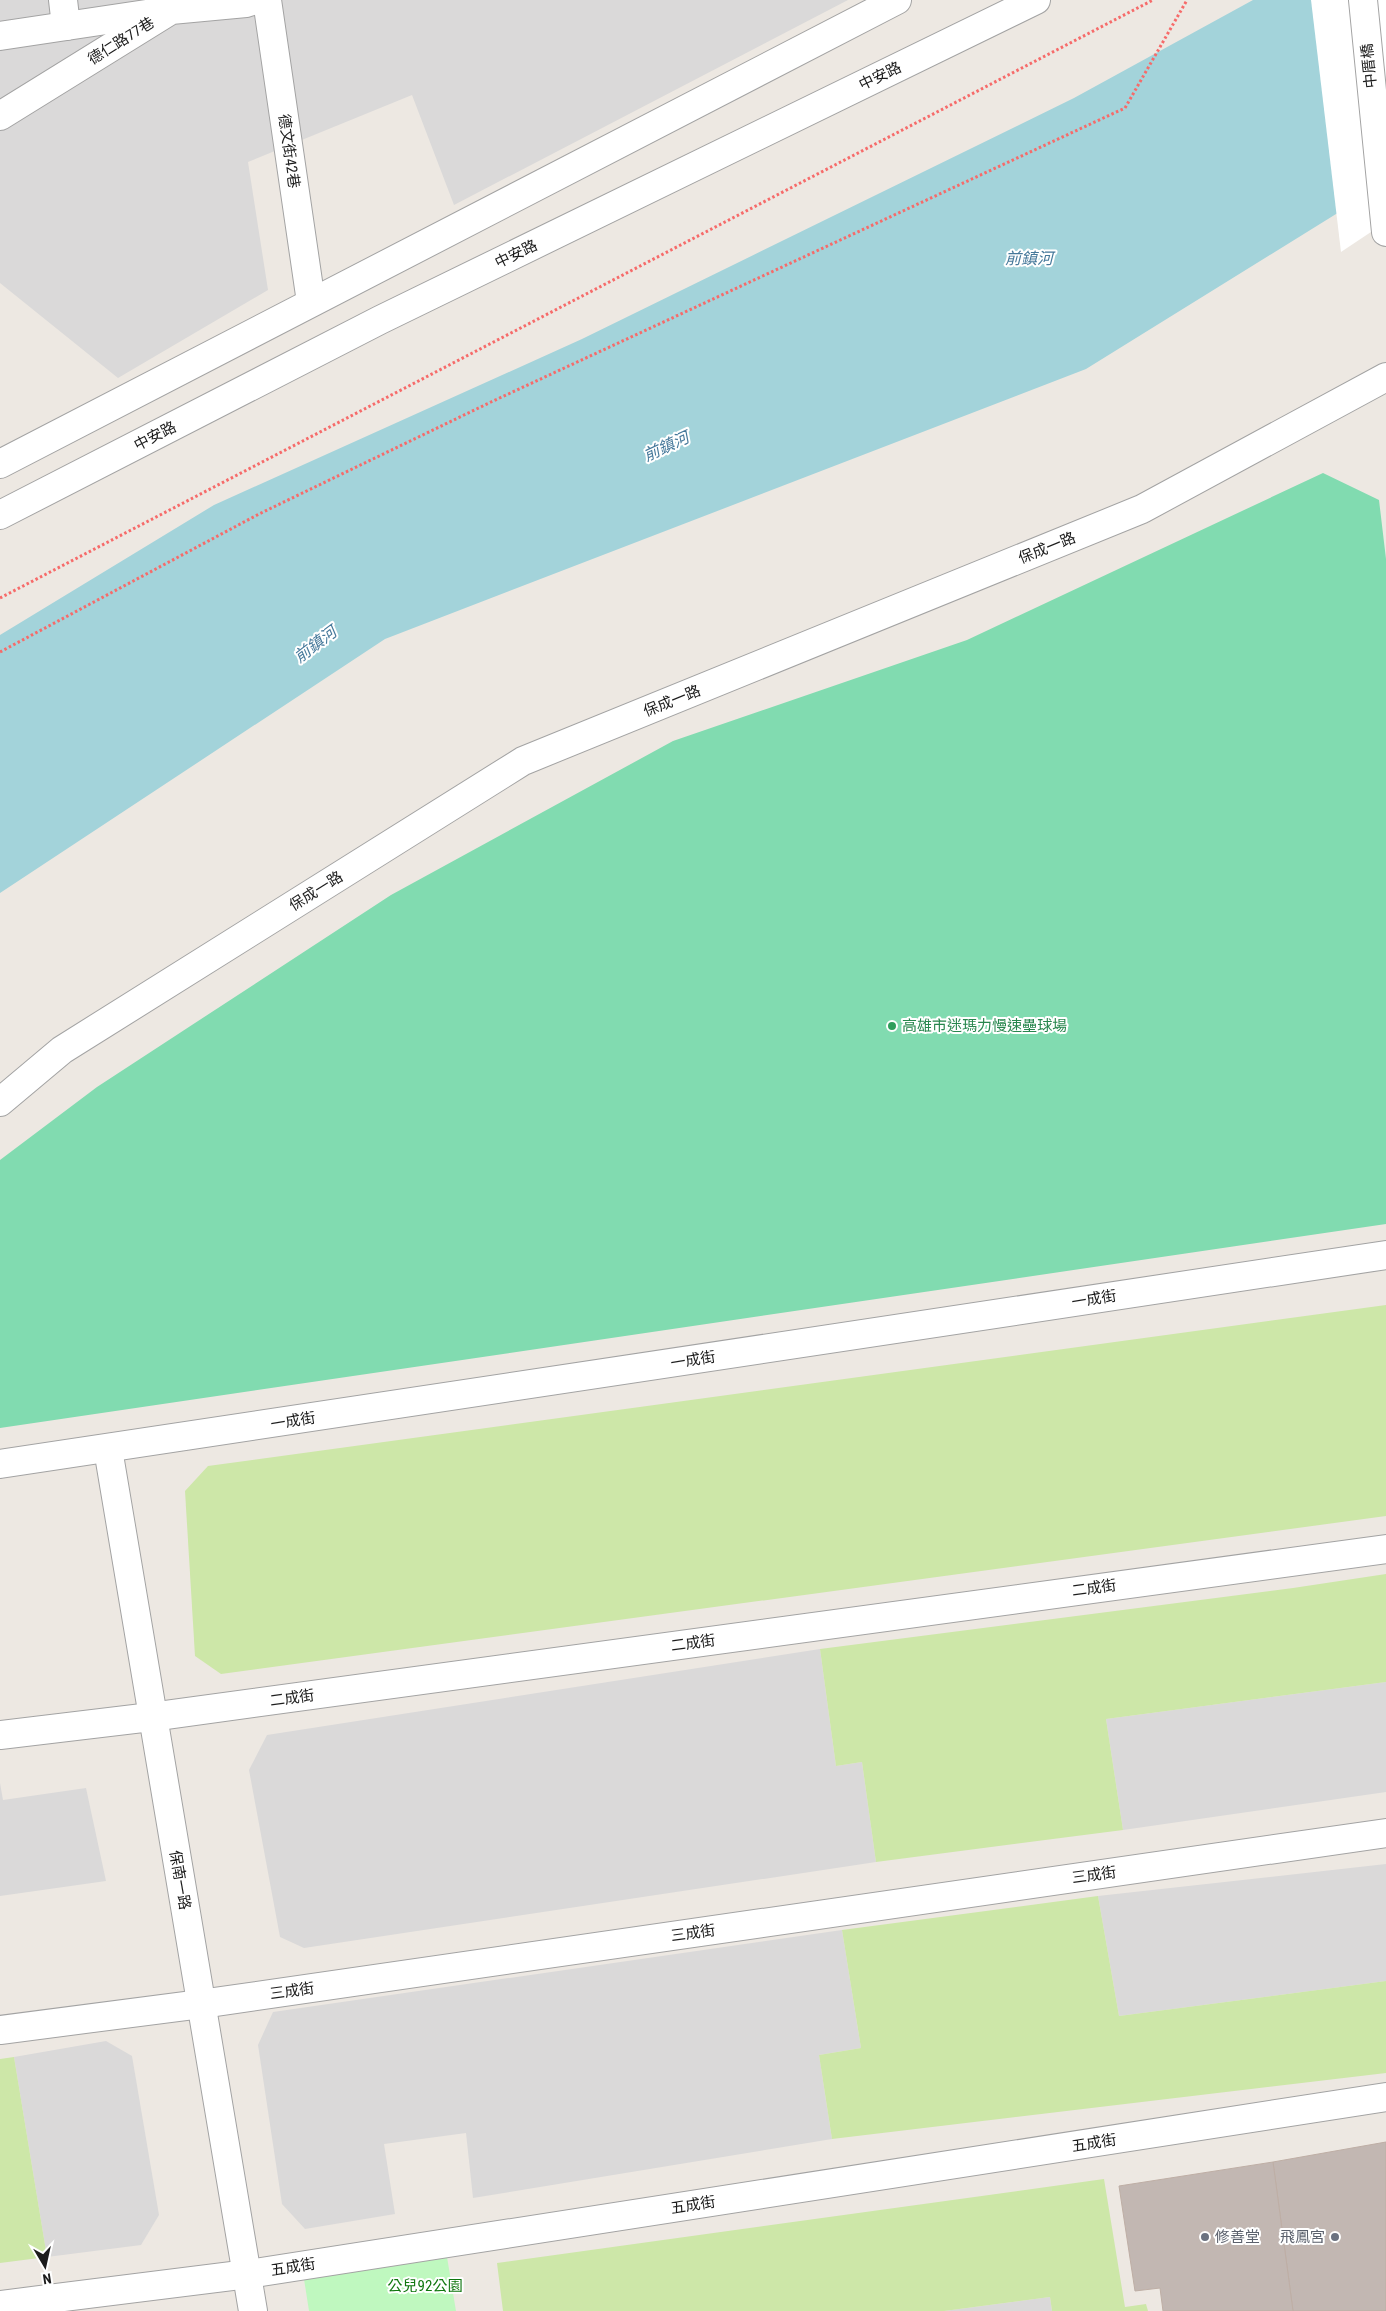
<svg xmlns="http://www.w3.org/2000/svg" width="1386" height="2311" font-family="'Roboto Condensed','Noto Sans TC',sans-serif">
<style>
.residential{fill:#dad9d9}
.grass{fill:#cde7a8}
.park{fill:#bff8bf}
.pitch{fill:#81dbb0}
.water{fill:#a3d3da}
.pier{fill:#fff}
.building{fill:#c2b7b2;stroke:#beaea5}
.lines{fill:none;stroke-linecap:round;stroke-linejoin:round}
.minor-casing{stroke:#a3a3a3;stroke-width:30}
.path{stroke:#f66b6a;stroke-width:3;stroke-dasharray:2.5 2.5;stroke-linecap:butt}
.minor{stroke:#fff;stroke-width:28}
.leisure-dot{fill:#2e9e5b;stroke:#fff;stroke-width:2}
.worship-dot{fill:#6b7280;stroke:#fff;stroke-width:2}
.labels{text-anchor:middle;stroke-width:4;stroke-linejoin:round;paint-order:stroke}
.street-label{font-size:15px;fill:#1c1c1c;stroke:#fff}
.leisure-label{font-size:15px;fill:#27864d;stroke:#fff;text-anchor:start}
.worship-label{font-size:15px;fill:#5b616d;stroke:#fff;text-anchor:start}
.park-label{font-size:15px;fill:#0f760e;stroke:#fff}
.water-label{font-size:16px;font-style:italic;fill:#45789a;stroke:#fff}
</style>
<rect width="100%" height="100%" fill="#ede8e2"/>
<g class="residential">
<polygon points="0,0 848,0 454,205 412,95 248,162 268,290 118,378 0,283"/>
<polygon points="820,1649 836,1766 862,1762 876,1862 304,1948 280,1937 249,1770 267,1735"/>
<polygon points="1386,1682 1386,1792 1123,1830 1106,1719"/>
<polygon points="0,1783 3,1800 86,1788 106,1881 0,1896"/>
<polygon points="1386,1864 1386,1981 1119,2016 1098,1896"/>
<polygon points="842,1930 861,2048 819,2055 832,2139 473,2198 466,2133 384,2144 395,2214 305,2229 282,2204 258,2045 273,2012"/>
<polygon points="106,2041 132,2056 159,2215 141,2245 47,2257 14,2057"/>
<polygon points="1050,2297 1052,2311 944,2311"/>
</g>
<g class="grass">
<polygon points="1386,1305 1386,1516 221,1674 195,1656 185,1491 208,1466"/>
<polygon points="1386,1574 1386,1682 1106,1719 1123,1830 876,1862 862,1762 836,1766 820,1649 1293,1588"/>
<polygon points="1098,1896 1119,2016 1386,1981 1386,2073 832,2139 819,2055 861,2048 842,1930"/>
<polygon points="14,2057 47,2257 0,2263 0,2059"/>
<polygon points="1104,2179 1125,2307 1146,2304 1148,2311 1052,2311 1050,2297 944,2311 503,2311 497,2263"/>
</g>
<polygon class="park" points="447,2257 456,2311 309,2311 304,2279"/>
<polygon class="pitch" points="1323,473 1379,500 1386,559 1386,1224 0,1428 0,1160 97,1087 391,895 673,741 967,640"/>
<polygon class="water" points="1253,0 1386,0 1386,183 1086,369 385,639 0,893 0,635 214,505 582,339 1074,98"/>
<polygon class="pier" points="1311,0 1386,0 1386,222 1341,252"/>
<g class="building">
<polygon points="1386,2142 1386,2311 1293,2311 1273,2162"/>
<polygon points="1273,2162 1293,2311 1163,2311 1160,2288 1135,2291 1119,2186"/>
</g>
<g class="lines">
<defs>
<g id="minor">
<polyline points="63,0 66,26"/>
<polyline points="267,0 311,302"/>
<polyline points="1363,0 1386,232"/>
<polyline points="0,36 160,12"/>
<polyline points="0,116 171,10 246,3 255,0"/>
<polyline points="0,464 897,0"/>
<polyline points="0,515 380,320 1036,0"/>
<polyline points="0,1102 62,1050 523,761 1142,509 1386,377"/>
<polyline points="108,1449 253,2311"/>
<polyline points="0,1464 1386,1255"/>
<polyline points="0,1735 151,1717 1386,1549"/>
<polyline points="0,2030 201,2004 1386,1833"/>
<polyline points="0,2305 248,2274 1386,2097"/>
</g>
</defs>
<use href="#minor" class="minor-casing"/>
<g class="path">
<polyline points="0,598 1153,0"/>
<polyline points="0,652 259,514 491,402 1125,108 1187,0"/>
</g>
<use href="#minor" class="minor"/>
</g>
<circle class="leisure-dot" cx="892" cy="1026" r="5"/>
<g class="worship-dot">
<circle cx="1205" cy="2237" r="5"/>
<circle cx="1335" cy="2237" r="5"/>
</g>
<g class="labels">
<g class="street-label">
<text transform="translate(121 41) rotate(-32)" y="5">德仁路77巷</text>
<text transform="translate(1369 66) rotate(-96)" y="5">中厝橋</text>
<text transform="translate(880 76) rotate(-26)" y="5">中安路</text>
<text transform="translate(289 151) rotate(82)" y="5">德文街42巷</text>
<text transform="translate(516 254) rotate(-26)" y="5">中安路</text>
<text transform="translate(155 436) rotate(-27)" y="5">中安路</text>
<text transform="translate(1047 548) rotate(-22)" y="5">保成一路</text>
<text transform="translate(672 701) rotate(-22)" y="5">保成一路</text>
<text transform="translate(316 891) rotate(-32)" y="5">保成一路</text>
<text transform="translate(1094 1299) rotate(-9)" y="5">一成街</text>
<text transform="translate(693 1360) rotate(-9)" y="5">一成街</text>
<text transform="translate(293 1421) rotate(-9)" y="5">一成街</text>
<text transform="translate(1094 1588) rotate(-8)" y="5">二成街</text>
<text transform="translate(693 1643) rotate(-8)" y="5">二成街</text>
<text transform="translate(292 1698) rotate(-8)" y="5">二成街</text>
<text transform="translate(1094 1875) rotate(-8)" y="5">三成街</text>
<text transform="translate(180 1880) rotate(80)" y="5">保南一路</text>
<text transform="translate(693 1933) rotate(-8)" y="5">三成街</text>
<text transform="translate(292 1991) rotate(-8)" y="5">三成街</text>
<text transform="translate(1094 2143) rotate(-9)" y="5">五成街</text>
<text transform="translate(693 2205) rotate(-9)" y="5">五成街</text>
<text transform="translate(293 2267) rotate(-9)" y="5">五成街</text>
</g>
<g class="leisure-label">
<text x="902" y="1031">高雄市迷瑪力慢速壘球場</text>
</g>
<g class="worship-label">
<text x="1215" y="2242">修善堂</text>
<text x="1325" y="2242" text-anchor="end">飛鳳宮</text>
</g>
<g class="park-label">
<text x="425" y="2291">公兒92公園</text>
</g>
<g class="water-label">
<text x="1029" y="264">前鎮河</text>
<text transform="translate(666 446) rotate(-25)" y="6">前鎮河</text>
<text transform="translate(315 644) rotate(-37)" y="6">前鎮河</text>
</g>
</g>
<g transform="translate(45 2266) rotate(171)" stroke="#ffffff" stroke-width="4" paint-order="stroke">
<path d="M0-4L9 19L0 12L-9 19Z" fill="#1c1c1c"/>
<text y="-8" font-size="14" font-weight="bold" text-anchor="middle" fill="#1c1c1c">N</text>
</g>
</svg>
